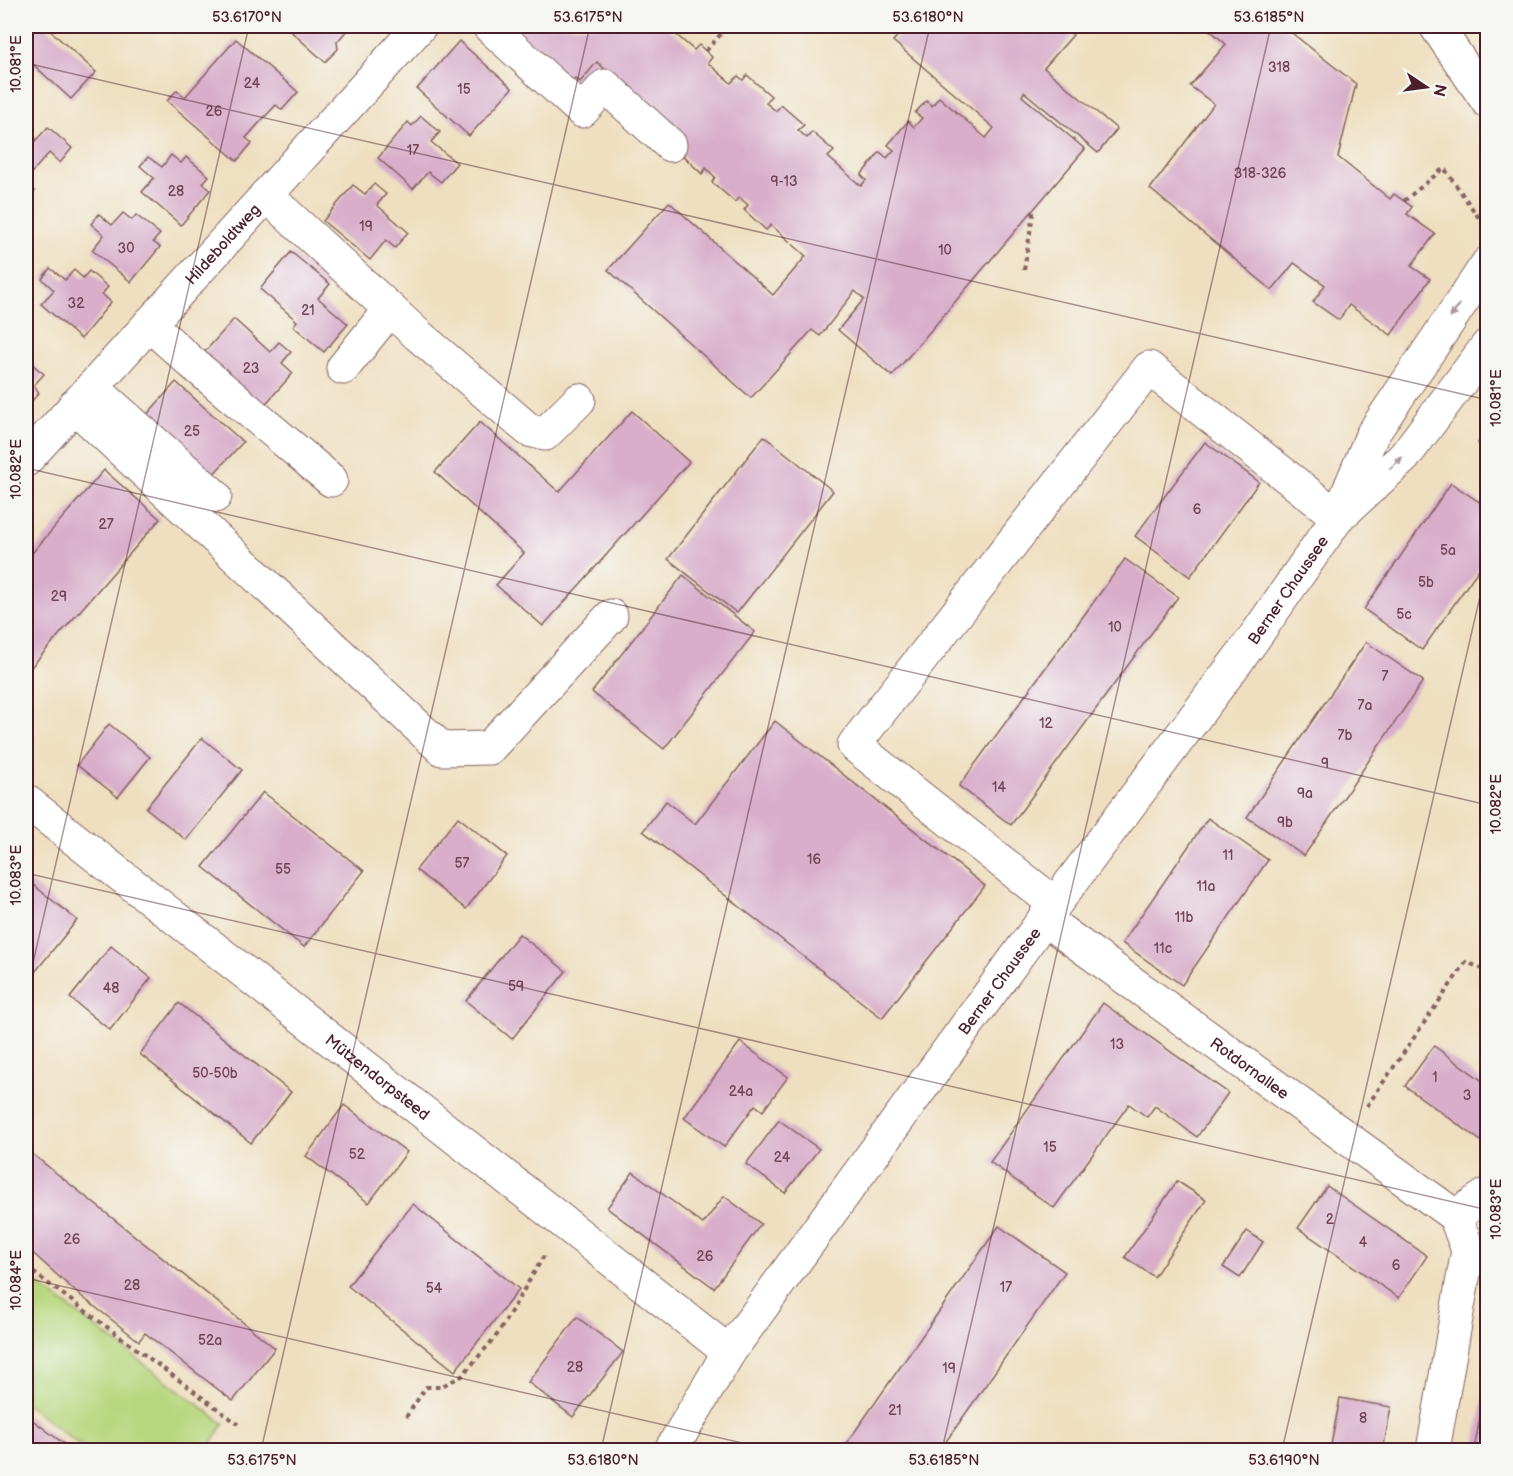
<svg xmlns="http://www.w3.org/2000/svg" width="1513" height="1476" font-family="'Balsamiq Sans',sans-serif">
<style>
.green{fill:#b8d880;stroke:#817c56;stroke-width:1.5}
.building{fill:#d8aecb}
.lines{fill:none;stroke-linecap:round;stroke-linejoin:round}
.minor-casing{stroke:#84625f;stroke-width:35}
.major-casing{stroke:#84625f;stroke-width:35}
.path{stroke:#84625f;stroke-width:4;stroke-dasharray:4.5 4.5;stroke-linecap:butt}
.minor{stroke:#fff;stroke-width:33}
.major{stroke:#fff;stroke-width:33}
.oneway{fill:#ae9aa0}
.ticks{fill:none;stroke:#4a1f2b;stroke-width:1.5;stroke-opacity:0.45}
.labels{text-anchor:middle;stroke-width:4.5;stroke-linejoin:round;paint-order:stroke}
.number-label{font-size:14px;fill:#6e4353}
.street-label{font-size:16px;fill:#4a1f2b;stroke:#f6f6f2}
.neatline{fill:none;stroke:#4a1f2b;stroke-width:2}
.ticks-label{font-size:15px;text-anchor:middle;fill:#4a1f2b}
</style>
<rect width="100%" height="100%" fill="#f6f6f2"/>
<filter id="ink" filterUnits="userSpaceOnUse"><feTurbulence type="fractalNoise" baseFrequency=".0167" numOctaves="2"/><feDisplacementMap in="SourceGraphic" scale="12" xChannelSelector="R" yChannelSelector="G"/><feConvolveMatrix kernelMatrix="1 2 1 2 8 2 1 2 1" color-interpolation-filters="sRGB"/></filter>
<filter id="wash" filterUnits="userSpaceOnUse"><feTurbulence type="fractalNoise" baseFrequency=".008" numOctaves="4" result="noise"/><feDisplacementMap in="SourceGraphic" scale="24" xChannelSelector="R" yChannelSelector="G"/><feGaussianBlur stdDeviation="1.35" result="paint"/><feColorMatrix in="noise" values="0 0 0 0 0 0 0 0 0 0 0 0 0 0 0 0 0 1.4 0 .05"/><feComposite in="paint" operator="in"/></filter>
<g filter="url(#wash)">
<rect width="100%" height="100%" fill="#efdfc0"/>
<polygon class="green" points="26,1275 224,1424 207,1450 86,1450 26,1403"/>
<g id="blocks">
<g class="building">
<polygon points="26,26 45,26 96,72 71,99 26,58"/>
<polygon points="285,26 345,26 348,29 337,42 338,49 325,62"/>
<polygon points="503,26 666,26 694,50 699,45 712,57 708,63 731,83 738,76 743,80 747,75 771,96 766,103 776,111 781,105 804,125 798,130 807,138 812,132 834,151 828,157 861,186 866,180 861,175 880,152 887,158 894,150 888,145 908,121 914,127 922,118 915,113 926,101 932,106 939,97 986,138 994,128 893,41 906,26 1062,26 1073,35 1044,68 1117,129 1098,153 1024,92 1022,96 1085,149 892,376 838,330 864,299 855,291 820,336 812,330 751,398 608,270 669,202 773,295 806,256 771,225 766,230 744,210 748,205 739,197 735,202 712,182 715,177 706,168 702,174 680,153 683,139 597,62 580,82 575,78 570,84"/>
<polygon points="1205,26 1283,26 1356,84 1338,157 1390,199 1394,194 1412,207 1407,214 1435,234 1411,266 1430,279 1391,335 1349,305 1339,320 1313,302 1325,285 1294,263 1272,290 1150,189 1214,104 1190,86 1226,44"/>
<polygon points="236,39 298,92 282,110 276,105 260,122 246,138 252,143 237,161 167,101 177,90 185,97"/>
<polygon points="459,41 512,88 469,136 417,89"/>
<polygon points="421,116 440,132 431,142 457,163 441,182 428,172 413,189 378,158 408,122 412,126"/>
<polygon points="48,127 72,148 60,163 49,153 26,179 26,151"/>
<polygon points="171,155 181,163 186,157 209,176 203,183 210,190 181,225 142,192 154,178 140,166 148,157 162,167"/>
<polygon points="26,183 35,191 26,201"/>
<polygon points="374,184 386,194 377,205 408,232 395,248 386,240 370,260 323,221 353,185 365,194"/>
<polygon points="123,213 132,220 136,215 160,234 153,242 160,247 131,282 92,250 104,235 91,224 99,214 112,225"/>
<polygon points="291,252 330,284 318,298 348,324 324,352 293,326 297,321 260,289"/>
<polygon points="50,268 65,280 74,270 83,278 89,271 108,287 102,294 111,302 81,339 41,304 54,290 42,279"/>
<polygon points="234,319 270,352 279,342 291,352 282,363 293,373 261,409 201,356"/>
<polygon points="26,359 44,374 34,385 39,393 29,404 26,403"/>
<polygon points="176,382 243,442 208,480 142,420"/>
<polygon points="632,411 689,462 543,626 496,585 524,553 435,472 480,422 559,492"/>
<polygon points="1488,434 1488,453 1478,443"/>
<polygon points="764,436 833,491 737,613 668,559"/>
<polygon points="1205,442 1259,482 1190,577 1135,536"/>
<polygon points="104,470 160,519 26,673 26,560"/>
<polygon points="1451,483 1488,508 1488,556 1422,650 1364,609"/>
<polygon points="1125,559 1178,597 1011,825 959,786"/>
<polygon points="683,575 755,632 664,749 592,692"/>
<polygon points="1366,642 1423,681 1304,856 1247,817"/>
<polygon points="775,721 985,886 882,1018 643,831 666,801 695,824"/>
<polygon points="109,724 150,757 118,797 77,765"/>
<polygon points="202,738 242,770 186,840 146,808"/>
<polygon points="263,792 364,871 304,947 203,867"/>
<polygon points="458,817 507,856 466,909 416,870"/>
<polygon points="1208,818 1268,860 1182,985 1122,943"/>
<polygon points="26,879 77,920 31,977 26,973"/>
<polygon points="519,934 566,971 512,1039 466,1001"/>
<polygon points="111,946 151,978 110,1030 70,998"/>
<polygon points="179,1003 291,1092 251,1143 140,1054"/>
<polygon points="1103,1003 1228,1093 1197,1137 1155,1106 1147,1117 1129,1104 1054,1208 990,1162"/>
<polygon points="740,1042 788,1077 763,1111 755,1105 724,1147 684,1118"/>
<polygon points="1434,1046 1488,1085 1488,1146 1405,1086"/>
<polygon points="344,1105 407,1152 369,1203 306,1156"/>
<polygon points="779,1120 819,1149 785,1193 746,1164"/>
<polygon points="26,1149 275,1348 233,1401 145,1333 139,1341 76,1292 26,1247"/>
<polygon points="633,1172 703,1224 724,1196 761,1224 714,1288 607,1208"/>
<polygon points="1177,1181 1206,1200 1154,1277 1125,1257"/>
<polygon points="1327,1186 1427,1256 1399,1298 1298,1228"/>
<polygon points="413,1204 519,1289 455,1371 348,1286"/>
<polygon points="999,1226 1065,1272 940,1450 842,1450"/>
<polygon points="1247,1231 1263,1242 1240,1278 1223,1267"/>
<polygon points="577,1317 623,1352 573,1417 528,1382"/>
<polygon points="1485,1389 1488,1389 1488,1450 1474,1450"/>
<polygon points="1340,1398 1391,1407 1383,1450 1330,1450"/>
<polygon points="26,1415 72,1450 26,1450"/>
</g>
</g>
</g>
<g filter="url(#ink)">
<use href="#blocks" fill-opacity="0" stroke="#84625f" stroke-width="1.5"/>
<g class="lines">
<defs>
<g id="minor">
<polyline points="489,26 582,111 605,86 670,145"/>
<polyline points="266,195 418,335 529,430 545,434 579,400"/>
<polyline points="149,324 191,362 331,480"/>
<polyline points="343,368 390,309"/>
<polyline points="92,387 215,496"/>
<polyline points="74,406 442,749 489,748 611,616"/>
<path id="s1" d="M26,460l394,-434"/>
<polyline points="1346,510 1404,457 1488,345"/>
<path id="s2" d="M26,801l703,551"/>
<polyline points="1055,904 854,745 1149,368 1338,517"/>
<path id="s3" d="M1044,919l411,297 13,34 -35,200"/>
<polyline points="1455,1216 1488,1194"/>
<path id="s4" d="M671,1450l58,-98 326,-448 197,-263 86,-124 34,-82 116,-172"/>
</g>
<polyline id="major" points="1436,26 1488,102"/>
</defs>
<use href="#minor" class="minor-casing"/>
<use href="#major" class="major-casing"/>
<g class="path">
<polyline points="706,51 728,26"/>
<polyline points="1404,201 1444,168 1486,228"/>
<polyline points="1024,270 1034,208"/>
<polyline points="1367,1106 1466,962 1488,971"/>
<polyline points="26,1267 238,1424"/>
<polyline points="406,1417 426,1387 440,1387 462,1376 497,1335 545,1254"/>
</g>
<use href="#minor" class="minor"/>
<use href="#major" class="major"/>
</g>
<defs><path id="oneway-solid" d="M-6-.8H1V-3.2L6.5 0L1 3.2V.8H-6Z" transform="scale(1.5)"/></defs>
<g class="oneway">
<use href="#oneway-solid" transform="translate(1455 311) rotate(124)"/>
<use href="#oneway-solid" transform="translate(1396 463) rotate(-43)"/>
</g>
</g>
<path class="ticks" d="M26,63l1462,337M26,468l1462,337M26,873l1462,337M26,993l223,-967M26,1278l747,172M261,1450l329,-1424M601,1450l329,-1424M942,1450l329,-1424M1282,1450l206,-888"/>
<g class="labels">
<g class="number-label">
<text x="1279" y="72">318</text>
<text x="252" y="88">24</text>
<text x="464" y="94">15</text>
<text x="214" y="116">26</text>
<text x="413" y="155">17</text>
<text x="1260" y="178">318-326</text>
<text x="784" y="186">9-13</text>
<text x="176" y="196">28</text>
<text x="366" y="231">19</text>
<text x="126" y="253">30</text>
<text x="945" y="255">10</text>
<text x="76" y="308">32</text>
<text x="308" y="315">21</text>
<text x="251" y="373">23</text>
<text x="192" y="436">25</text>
<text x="1197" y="514">6</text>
<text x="106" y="529">27</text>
<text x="1448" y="555">5a</text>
<text x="1426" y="587">5b</text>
<text x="59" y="601">29</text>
<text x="1404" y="619">5c</text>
<text x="1115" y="632">10</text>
<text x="1385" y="681">7</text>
<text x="1365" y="710">7a</text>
<text x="1046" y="728">12</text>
<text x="1345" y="740">7b</text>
<text x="1325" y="768">9</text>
<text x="999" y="792">14</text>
<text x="1305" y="798">9a</text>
<text x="1285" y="827">9b</text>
<text x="1228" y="860">11</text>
<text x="814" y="864">16</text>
<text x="462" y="868">57</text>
<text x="283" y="874">55</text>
<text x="1206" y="891">11a</text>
<text x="1184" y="922">11b</text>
<text x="1163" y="953">11c</text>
<text x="516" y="991">59</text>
<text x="111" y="993">48</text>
<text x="1117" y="1049">13</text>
<text x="215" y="1078">50-50b</text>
<text x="1435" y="1082">1</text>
<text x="741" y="1096">24a</text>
<text x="1467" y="1100">3</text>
<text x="1050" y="1152">15</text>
<text x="357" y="1159">52</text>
<text x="782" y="1162">24</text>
<text x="1330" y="1224">2</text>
<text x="72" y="1244">26</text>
<text x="1363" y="1247">4</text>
<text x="705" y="1261">26</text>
<text x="1396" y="1270">6</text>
<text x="132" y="1290">28</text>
<text x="1006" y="1292">17</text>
<text x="434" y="1293">54</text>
<text x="210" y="1345">52a</text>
<text x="575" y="1372">28</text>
<text x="949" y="1373">19</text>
<text x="895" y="1415">21</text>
<text x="1363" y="1423">8</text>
</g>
<g class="street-label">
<text dy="6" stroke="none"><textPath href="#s1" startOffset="292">Hildeboldtweg</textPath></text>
<text dy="6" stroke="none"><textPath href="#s4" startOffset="1059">Berner Chaussee</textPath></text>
<text dy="6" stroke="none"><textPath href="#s4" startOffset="573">Berner Chaussee</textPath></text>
<text dy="6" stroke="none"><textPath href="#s3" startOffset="254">Rotdornallee</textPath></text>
<text dy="6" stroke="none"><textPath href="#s2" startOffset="447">Mützendorpsteed</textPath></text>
</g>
</g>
<rect width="1513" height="1476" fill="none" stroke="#f6f6f2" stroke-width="66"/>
<g transform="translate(1426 87) rotate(103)" stroke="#f6f6f2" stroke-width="4.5" paint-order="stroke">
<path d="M0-4.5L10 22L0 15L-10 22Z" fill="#4a1f2b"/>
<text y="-9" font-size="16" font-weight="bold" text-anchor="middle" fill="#4a1f2b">N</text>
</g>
<rect x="33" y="33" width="1447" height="1410" class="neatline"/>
<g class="ticks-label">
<text x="247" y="22">53.6170°N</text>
<text x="588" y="22">53.6175°N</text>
<text x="928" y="22">53.6180°N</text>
<text x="1269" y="22">53.6185°N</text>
<text transform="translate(16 64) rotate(-90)" y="5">10.081°E</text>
<text transform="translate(1496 398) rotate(-90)" y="5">10.081°E</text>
<text transform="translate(16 469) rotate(-90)" y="5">10.082°E</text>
<text transform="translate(1496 804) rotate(-90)" y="5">10.082°E</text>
<text transform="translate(16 875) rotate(-90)" y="5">10.083°E</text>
<text transform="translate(1496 1209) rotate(-90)" y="5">10.083°E</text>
<text transform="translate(16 1280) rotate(-90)" y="5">10.084°E</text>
<text x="262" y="1465">53.6175°N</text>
<text x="603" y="1465">53.6180°N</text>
<text x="944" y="1465">53.6185°N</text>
<text x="1284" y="1465">53.6190°N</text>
</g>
</svg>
